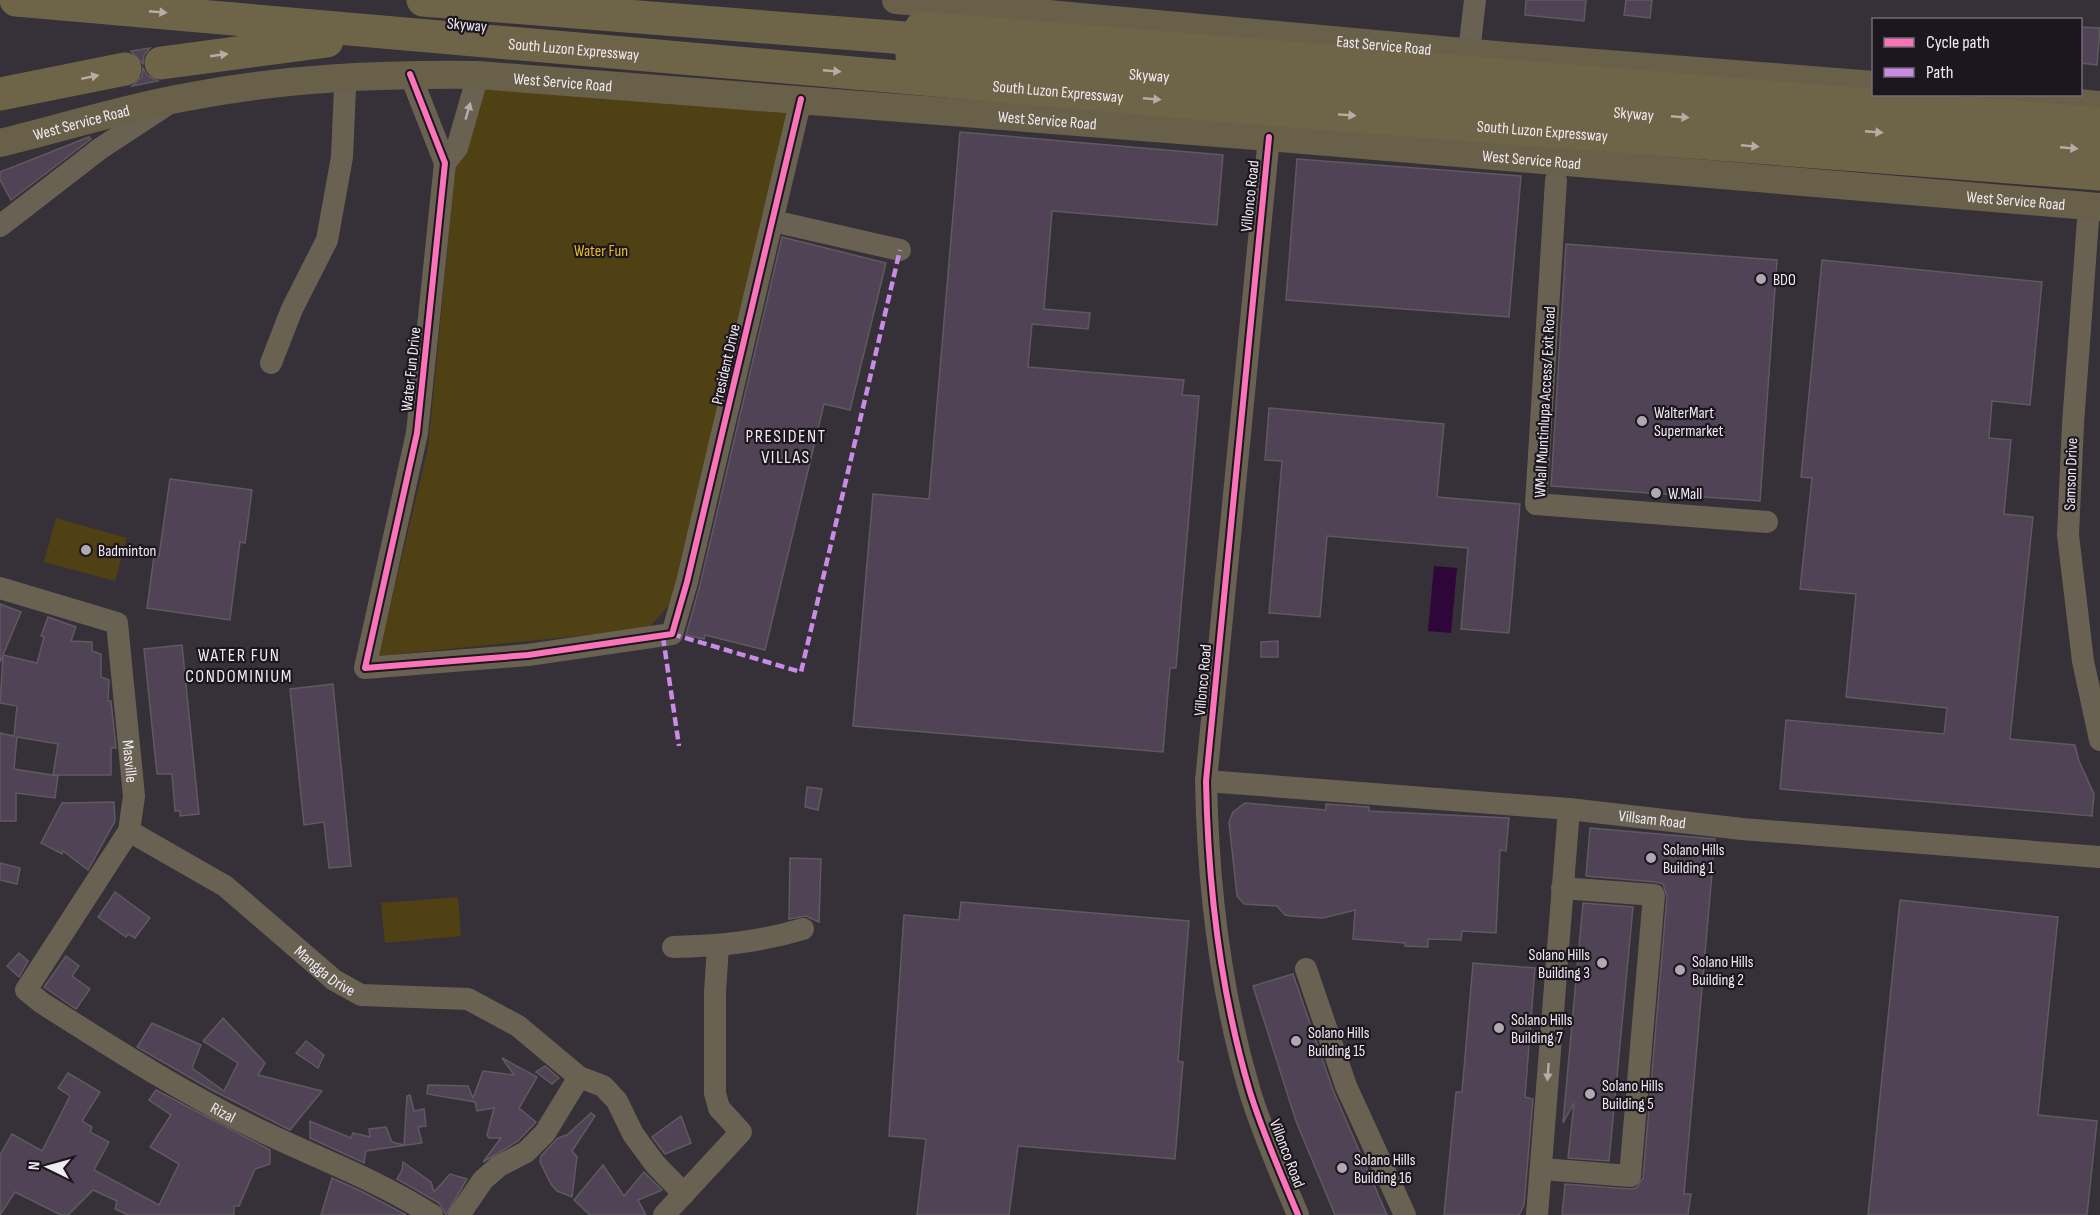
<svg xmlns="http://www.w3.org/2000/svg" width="2100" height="1215" font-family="'Sofia Sans Condensed',sans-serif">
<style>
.green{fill:#504114}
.water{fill:#2e0639}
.building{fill:#504355;stroke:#5e5a60;stroke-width:1.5}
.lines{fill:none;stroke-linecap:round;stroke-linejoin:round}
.minor{stroke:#696253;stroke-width:22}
.major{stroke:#69604a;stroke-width:28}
.highway{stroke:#6e6549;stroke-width:33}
.quiet{stroke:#ca8be6;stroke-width:4.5;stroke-dasharray:9 4.5;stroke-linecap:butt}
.cycleway-casing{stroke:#1c171e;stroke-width:10}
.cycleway{stroke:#fb73b8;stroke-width:6}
.oneway{fill:#b6aea6}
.oneway2{fill:#b4adab}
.poi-dot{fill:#b0a9b2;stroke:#1c171e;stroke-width:2}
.labels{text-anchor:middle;stroke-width:4.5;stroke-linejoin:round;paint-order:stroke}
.street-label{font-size:16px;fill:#f1eaf3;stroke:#1c171e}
.park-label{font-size:16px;fill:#eabf29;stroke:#1c171e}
.poi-label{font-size:16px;fill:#f1eaf3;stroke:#1c171e;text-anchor:start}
.neighbourhood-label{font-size:18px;letter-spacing:1.5px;fill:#f1eaf3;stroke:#1c171e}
</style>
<rect width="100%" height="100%" fill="#363038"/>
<g class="green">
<polygon points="487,80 791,111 670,604 648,629 378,656 428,448 457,151"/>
<polygon points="56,518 127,538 115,581 44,562"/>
<polygon points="458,897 461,936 385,943 381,903"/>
</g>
<polygon class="water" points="1434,566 1457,568 1451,633 1428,631"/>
<g class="building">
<polygon points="1526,0 1586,0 1584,21 1525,15"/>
<polygon points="1626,0 1652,0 1650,18 1624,15"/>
<polygon points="2080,27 2100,28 2097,65 2080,63"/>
<polygon points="150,48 144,55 143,64 131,51"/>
<polygon points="143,68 147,75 158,81 132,86 142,76"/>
<polygon points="960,132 1223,155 1217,225 1052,211 1044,309 1090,313 1088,329 1032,324 1028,367 1184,380 1182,395 1199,396 1176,668 1170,668 1163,752 853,726 873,494 929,499"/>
<polygon points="89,137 91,139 11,200 0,180 0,172"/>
<polygon points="1297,159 1521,176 1509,317 1286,300"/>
<polygon points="782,237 886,263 850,410 824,404 765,650 705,635 704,639 686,635 700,585"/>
<polygon points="1566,244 1777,260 1760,501 1551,486"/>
<polygon points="1822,260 2042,282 2030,405 1992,401 1989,438 2011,440 2004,514 2033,517 2010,739 2075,745 2079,761 2094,794 2092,816 1780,789 1786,720 1944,734 1947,708 1846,697 1856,594 1800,589 1812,478 1801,477"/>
<polygon points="1269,408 1444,424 1437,497 1520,504 1509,633 1461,629 1468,548 1327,536 1320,617 1269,613 1282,461 1265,460"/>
<polygon points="170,479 252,490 245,543 240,542 230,620 147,608 154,556 159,556"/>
<polygon points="0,604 21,612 3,655 37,663 44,637 41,636 48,617 76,627 71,641 92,642 92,651 101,654 101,677 109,680 108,701 111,701 116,748 111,748 111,775 53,775 58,744 17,737 14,769 58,776 55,798 16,793 16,821 0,821 0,733 14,736 17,706 0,703 3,656 0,662"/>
<polygon points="1278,641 1278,657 1261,657 1261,642"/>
<polygon points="182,645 199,814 180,816 180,811 175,811 172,774 157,774 144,649"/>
<polygon points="333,684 351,866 329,868 324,822 304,825 290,689"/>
<polygon points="807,787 822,789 818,810 805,807"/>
<polygon points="114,802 115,821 88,870 63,851 62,854 41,843 62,803"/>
<polygon points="1245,803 1326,810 1326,804 1369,807 1369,811 1509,818 1506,851 1500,850 1496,933 1462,931 1461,940 1428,939 1428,947 1405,946 1405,943 1353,939 1355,910 1323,918 1290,916 1285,915 1277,906 1244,904 1237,896 1229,822 1233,812"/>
<polygon points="1590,828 1715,839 1684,1194 1691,1194 1688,1215 1562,1215 1565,1184 1630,1189 1636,1188 1643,1178 1667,896 1663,884 1656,882 1586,876"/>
<polygon points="790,858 821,859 819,922 806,916 789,919"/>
<polygon points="0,863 20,868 17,884 0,880"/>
<polygon points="115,892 150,918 135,938 128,934 126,937 98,917"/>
<polygon points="1900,900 2058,917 2038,1115 2097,1121 2087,1215 1868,1215"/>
<polygon points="961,902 1189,921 1178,1061 1183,1062 1175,1159 1018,1146 1009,1215 917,1215 926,1139 889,1136 904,915 959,920"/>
<polygon points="1583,903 1633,907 1609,1161 1568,1158 1574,1103 1563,1123"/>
<polygon points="19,953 28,961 19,977 7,966"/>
<polygon points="66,956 79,966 72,976 90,989 76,1009 44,987"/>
<polygon points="1473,963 1535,968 1525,1097 1533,1099 1524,1205 1519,1215 1444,1215 1456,1092 1462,1092"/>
<polygon points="1293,974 1333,1090 1387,1215 1335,1215 1296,1121 1253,986"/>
<polygon points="223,1018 265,1063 258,1075 322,1091 290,1130 210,1089 137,1047 152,1023 201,1045 192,1068 224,1091 238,1063 203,1041"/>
<polygon points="306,1041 324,1055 318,1068 296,1053"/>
<polygon points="502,1058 537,1077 519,1108 536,1122 518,1141 483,1162 501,1138 489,1138 487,1135 494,1108 477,1111 475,1102 427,1094 428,1085 468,1086 473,1098 483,1071 514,1075"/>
<polygon points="545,1066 559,1078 552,1084 536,1072"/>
<polygon points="68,1073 100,1092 82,1121 92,1127 90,1132 109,1142 94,1170 159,1205 179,1164 150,1147 171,1115 149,1100 156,1090 270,1150 270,1164 255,1169 239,1206 234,1206 234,1215 128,1215 115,1209 117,1201 93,1190 68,1215 61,1215 15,1192 0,1215 0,1155 12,1134 42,1151 70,1096 58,1088"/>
<polygon points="410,1095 414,1111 424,1109 426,1126 418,1127 422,1143 366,1151 364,1163 310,1138 310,1121 351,1138 353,1133 370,1137 369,1129 386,1127 392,1142 404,1145 407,1096"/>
<polygon points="591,1113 595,1116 572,1151 577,1157 572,1197 557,1191 551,1184 540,1162 541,1156 558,1138 567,1135"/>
<polygon points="681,1116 691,1143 665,1154 652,1137"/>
<polygon points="403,1162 431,1182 434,1192 450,1174 467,1179 446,1215 439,1203 397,1179 402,1170"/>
<polygon points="603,1165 624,1196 644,1172 662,1190 638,1200 646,1215 590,1215 574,1200"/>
<polygon points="332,1178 363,1192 406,1215 321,1215"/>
</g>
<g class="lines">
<g class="minor">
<polyline points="1469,52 1475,0"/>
<polyline points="410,74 445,163 417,433 365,668 528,655 672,634 687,582 801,99"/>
<path d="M1269,137l-63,644c2,105 14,210 44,311 13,42 31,82 48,123"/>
<polyline points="445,163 457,148 478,75"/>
<polyline points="1556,180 1536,504 1767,522"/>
<polyline points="2089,206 2073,424 2068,535 2083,661 2100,740"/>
<polyline points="773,221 900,250"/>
<polyline points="0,226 101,148 165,106"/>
<polyline points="271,363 292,309 327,240 342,157 345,88 350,77"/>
<path id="s1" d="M0,588l117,35 17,173 -5,35 -103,159 16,13c71,45 142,91 217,127 58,28 119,50 173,85"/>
<path id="s2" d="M1206,781l363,28 173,20 358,28"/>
<path id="s3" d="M129,831l96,55 109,94 27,15 107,4 50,27 61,51 24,9 14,15 16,33 22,30 29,30"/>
<path d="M673,947c46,-1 87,-5 130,-18"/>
<polyline points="1306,969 1346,1086 1405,1215"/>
<polyline points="1542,1169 1630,1176 1654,895 1562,888"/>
<polyline points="459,1215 483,1180 499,1166 526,1152 545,1133 579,1077"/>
<polyline points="664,1215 741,1132 719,1108 715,1093 715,992 718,946"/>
<polyline points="1537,1215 1569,809"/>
</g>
<g class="major">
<path id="s4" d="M896,0l611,56 367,29"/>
<polyline points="1984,94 2100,105"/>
<path id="s5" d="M0,143c62,-15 124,-35 187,-46 96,-19 193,-23 291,-22l791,62 831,70"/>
</g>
<g class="highway">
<path id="s6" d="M16,0l1227,107 857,67"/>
<polyline points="423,0 944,41"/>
<polyline points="921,28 2100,124"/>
<path id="s7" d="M912,56l1188,94"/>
<polyline points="161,63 327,41"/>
<polyline points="0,94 125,69"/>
</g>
<g class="quiet">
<polyline points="672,634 801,672 900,250"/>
<polyline points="663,637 679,746"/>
</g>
<defs>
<g id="cycleway">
<polyline points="410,74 445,163 417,433 365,668 528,655 672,634 687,582 801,99"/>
<path d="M1269,137l-63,644c2,105 14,210 44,311 13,42 31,82 48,123"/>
</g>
</defs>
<use href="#cycleway" class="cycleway-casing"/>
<use href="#cycleway" class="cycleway"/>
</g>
<defs><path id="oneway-solid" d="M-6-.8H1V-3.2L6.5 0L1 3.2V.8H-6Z" transform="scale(1.5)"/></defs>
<g class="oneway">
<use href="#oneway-solid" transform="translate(158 12) rotate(5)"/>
<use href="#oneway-solid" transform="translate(219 55) rotate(-8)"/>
<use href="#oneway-solid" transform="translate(832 71) rotate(5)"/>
<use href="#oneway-solid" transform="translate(90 77) rotate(-12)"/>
<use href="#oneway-solid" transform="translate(1152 99) rotate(5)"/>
<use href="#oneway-solid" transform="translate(1347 115) rotate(4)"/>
<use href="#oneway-solid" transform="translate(1680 117) rotate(5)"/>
<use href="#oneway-solid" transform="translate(1874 132) rotate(5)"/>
<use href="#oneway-solid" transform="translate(1750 146) rotate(5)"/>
<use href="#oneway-solid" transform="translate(2069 148) rotate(5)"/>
</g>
<g class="oneway2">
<use href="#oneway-solid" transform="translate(468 111) rotate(-74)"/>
<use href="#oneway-solid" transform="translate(1548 1072) rotate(94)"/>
</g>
<g class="poi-dot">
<circle cx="1761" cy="279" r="6"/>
<circle cx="1642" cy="421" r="6"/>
<circle cx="1656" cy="493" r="6"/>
<circle cx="86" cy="550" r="6"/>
<circle cx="1651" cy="858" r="6"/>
<circle cx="1602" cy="963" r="6"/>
<circle cx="1680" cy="970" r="6"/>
<circle cx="1499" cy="1028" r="6"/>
<circle cx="1296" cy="1041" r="6"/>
<circle cx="1590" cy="1094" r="6"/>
<circle cx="1342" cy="1168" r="6"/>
</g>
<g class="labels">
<g class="street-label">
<text transform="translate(467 24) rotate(5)" y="6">Skyway</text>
<text dy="6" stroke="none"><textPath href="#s4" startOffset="490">East Service Road</textPath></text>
<text dy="6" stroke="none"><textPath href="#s6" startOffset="560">South Luzon Expressway</textPath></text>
<text dy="6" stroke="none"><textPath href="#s7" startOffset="238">Skyway</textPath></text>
<text dy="6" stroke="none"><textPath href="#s5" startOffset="570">West Service Road</textPath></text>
<text dy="6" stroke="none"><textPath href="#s6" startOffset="1046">South Luzon Expressway</textPath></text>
<text dy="6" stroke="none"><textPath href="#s7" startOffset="724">Skyway</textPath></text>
<text dy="6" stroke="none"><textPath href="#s5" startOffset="1056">West Service Road</textPath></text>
<text dy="6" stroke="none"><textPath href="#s5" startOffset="84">West Service Road</textPath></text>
<text dy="6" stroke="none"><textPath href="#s6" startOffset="1532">South Luzon Expressway</textPath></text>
<text dy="6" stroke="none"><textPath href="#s5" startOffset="1542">West Service Road</textPath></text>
<text transform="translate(1249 196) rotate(-84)" y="6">Villonco Road</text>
<text dy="6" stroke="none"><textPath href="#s5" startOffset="2028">West Service Road</textPath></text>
<text transform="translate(725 364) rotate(-77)" y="6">President Drive</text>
<text transform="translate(410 369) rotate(-84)" y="6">Water Fun Drive</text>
<text transform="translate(1544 402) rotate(-87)" y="6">WMall Muntinlupa Access/ Exit Road</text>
<text transform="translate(2070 474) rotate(-88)" y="6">Samson Drive</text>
<text transform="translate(1202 680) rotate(-85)" y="6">Villonco Road</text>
<text dy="6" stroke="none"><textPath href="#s1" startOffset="261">Masville</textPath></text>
<text dy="6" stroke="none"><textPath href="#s2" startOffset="448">Villsam Road</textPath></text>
<text dy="6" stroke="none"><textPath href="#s3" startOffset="242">Mangga Drive</textPath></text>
<text dy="6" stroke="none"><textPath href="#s1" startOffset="753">Rizal</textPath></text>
<text transform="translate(1288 1153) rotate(69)" y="6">Villonco Road</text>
</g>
<g class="park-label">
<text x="601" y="256">Water Fun</text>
</g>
<g class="poi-label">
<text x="1773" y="285">BDO</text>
<text x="1654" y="418">WalterMart<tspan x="1654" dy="18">Supermarket</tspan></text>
<text x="1668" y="499">W.Mall</text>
<text x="98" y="556">Badminton</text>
<text x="1663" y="855">Solano Hills<tspan x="1663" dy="18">Building 1</tspan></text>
<text x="1590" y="960" text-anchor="end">Solano Hills<tspan x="1590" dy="18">Building 3</tspan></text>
<text x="1692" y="967">Solano Hills<tspan x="1692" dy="18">Building 2</tspan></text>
<text x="1511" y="1025">Solano Hills<tspan x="1511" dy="18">Building 7</tspan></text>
<text x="1308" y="1038">Solano Hills<tspan x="1308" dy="18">Building 15</tspan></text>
<text x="1602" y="1091">Solano Hills<tspan x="1602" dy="18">Building 5</tspan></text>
<text x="1354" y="1165">Solano Hills<tspan x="1354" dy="18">Building 16</tspan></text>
</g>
<g class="neighbourhood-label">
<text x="786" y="442">PRESIDENT<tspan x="786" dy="21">VILLAS</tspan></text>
<text x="239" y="661">WATER FUN<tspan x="239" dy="21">CONDOMINIUM</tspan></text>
</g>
</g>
<rect x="1872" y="18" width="210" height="78" fill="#1c171e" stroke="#716b73" stroke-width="1.5"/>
<rect x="1884" y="38" width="30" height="9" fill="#fb73b8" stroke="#716b73" stroke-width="1.5"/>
<text x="1926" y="48" font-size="18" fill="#f1eaf3">Cycle path</text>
<rect x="1884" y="68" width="30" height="9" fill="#ca8be6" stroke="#716b73" stroke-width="1.5"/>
<text x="1926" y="78" font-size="18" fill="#f1eaf3">Path</text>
<g transform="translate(48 1167) rotate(275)" stroke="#1c171e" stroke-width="4.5" paint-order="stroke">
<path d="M0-4.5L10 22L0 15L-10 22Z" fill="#f1eaf3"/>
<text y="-9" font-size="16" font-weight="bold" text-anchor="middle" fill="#f1eaf3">N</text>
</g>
</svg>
